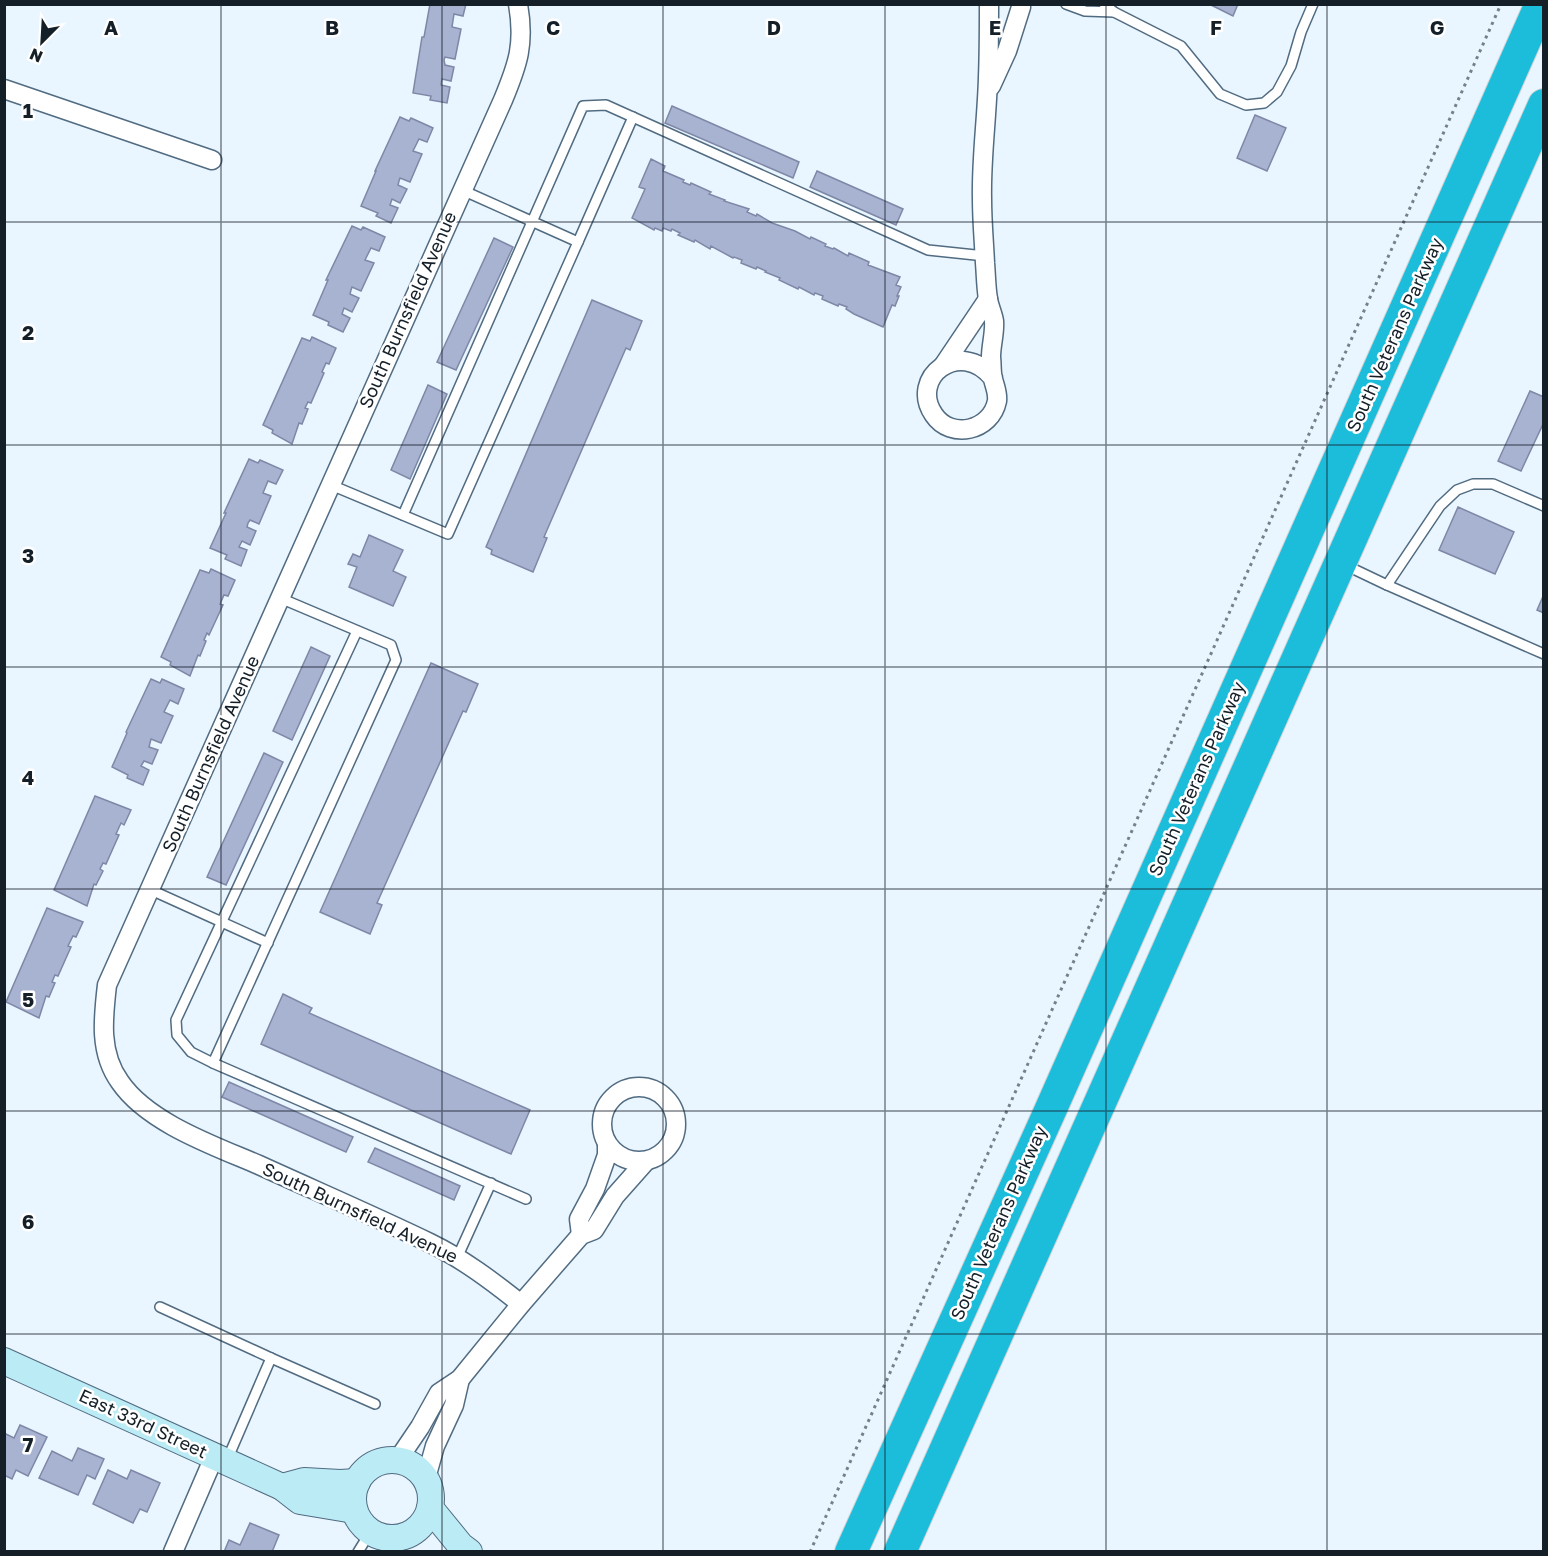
<svg xmlns="http://www.w3.org/2000/svg" width="1548" height="1556" font-family="'Golos Text',sans-serif">
<style>
.building{fill:#a8b2d1;stroke:#7e88a6;stroke-width:1.5}
.lines{fill:none;stroke-linecap:round;stroke-linejoin:round}
.lane-casing{stroke:#516b81;stroke-width:12}
.street-casing{stroke:#516b81;stroke-width:21}
.secondary-casing{stroke:#516b81;stroke-width:28}
.highway-casing{stroke:#d0d2d4;stroke-width:34}
.path{stroke:#75808a;stroke-width:3;stroke-dasharray:3 4.5;stroke-linecap:butt}
.lane{stroke:#fff;stroke-width:9}
.street{stroke:#fff;stroke-width:18}
.secondary{stroke:#bbebf4;stroke-width:26}
.highway{stroke:#1cbddb;stroke-width:32}
.grid{fill:none;stroke:#141f28;stroke-width:1.5;stroke-opacity:0.55}
.labels{text-anchor:middle;stroke-width:5;stroke-linejoin:round;paint-order:stroke}
.street-label{font-size:18px;fill:#141f28;stroke:#fff}
.grid-label{font-size:20px;text-anchor:middle;font-weight:bold;fill:#141f28;stroke:#fff;stroke-width:5;stroke-linejoin:round;paint-order:stroke}
</style>
<rect width="100%" height="100%" fill="#e9f5ff"/>
<g class="building">
<polygon points="430,4 466,4 463,16 454,14 452,27 461,29 455,59 445,57 444,60 445,65 454,67 451,81 442,79 441,85 450,87 447,103 430,100 431,96 413,93 422,37 424,37"/>
<polygon points="1209,4 1238,4 1233,16"/>
<polygon points="672,106 799,162 793,178 665,123"/>
<polygon points="1255,115 1286,128 1267,171 1237,158"/>
<polygon points="400,117 409,121 411,118 433,128 427,142 419,139 413,151 422,154 410,182 400,178 399,181 398,185 407,189 400,203 392,199 390,205 398,208 391,223 376,216 378,213 361,206 376,171 375,171"/>
<polygon points="651,159 665,166 663,171 684,180 683,182 690,185 691,183 711,192 709,194 725,200 724,201 749,209 747,212 756,216 757,214 772,223 795,231 810,239 811,237 826,244 825,246 833,249 834,248 848,256 849,253 869,262 868,265 900,277 896,285 901,287 897,296 899,296 895,306 892,305 883,327 854,314 846,309 847,307 839,304 838,306 822,299 823,296 815,293 814,295 799,287 798,289 779,280 780,278 765,272 766,271 757,267 756,269 741,263 742,260 734,257 733,258 711,246 710,249 695,240 694,242 678,235 680,233 672,229 671,231 663,228 662,231 655,228 654,230 632,218 645,189 639,187"/>
<polygon points="817,171 903,209 896,225 810,187"/>
<polygon points="352,226 361,230 363,227 385,237 379,251 371,248 365,260 374,263 361,291 352,287 351,290 350,294 359,298 352,312 344,308 342,314 350,318 343,332 328,325 329,322 313,315 328,280 326,280"/>
<polygon points="494,238 513,247 456,370 437,362"/>
<polygon points="592,300 642,321 630,350 626,348 544,537 547,538 533,572 491,554 492,550 486,547"/>
<polygon points="312,337 336,348 329,364 326,363 322,372 324,373 311,403 308,402 305,408 308,409 302,424 299,423 292,444 272,433 273,430 263,425 302,338 310,341"/>
<polygon points="428,385 447,394 410,479 391,470"/>
<polygon points="1530,391 1544,397 1544,422 1521,471 1498,461"/>
<polygon points="249,459 258,463 260,460 283,470 276,484 268,481 263,493 271,496 259,524 250,520 248,523 247,527 256,531 250,545 242,541 239,547 247,550 241,566 225,559 227,555 210,548 226,513 224,513"/>
<polygon points="1458,507 1514,532 1495,574 1439,550"/>
<polygon points="369,535 403,550 393,571 406,577 393,606 349,587 357,567 348,564 353,554 360,557"/>
<polygon points="211,569 235,580 228,596 224,595 220,604 223,605 209,635 207,633 204,640 206,641 200,656 198,655 190,676 170,665 171,662 161,657 200,570 209,573"/>
<polygon points="1544,594 1544,613 1537,610"/>
<polygon points="311,647 330,656 292,740 273,731"/>
<polygon points="431,663 478,684 466,712 463,711 377,903 382,905 370,934 320,912"/>
<polygon points="151,679 160,683 162,679 184,689 178,704 170,700 164,712 173,716 161,743 151,739 149,747 158,750 152,764 144,761 141,766 149,770 143,785 127,778 128,775 112,767 127,733 126,732"/>
<polygon points="264,753 283,762 226,885 207,877"/>
<polygon points="95,796 131,810 124,825 121,823 116,834 119,835 106,864 103,863 100,869 103,871 96,885 94,884 87,906 54,890"/>
<polygon points="47,908 83,922 76,937 73,936 68,946 71,947 58,976 55,975 52,982 55,983 49,997 46,996 39,1018 6,1002"/>
<polygon points="283,994 312,1008 309,1013 530,1110 511,1154 261,1044"/>
<polygon points="229,1082 353,1137 346,1152 222,1097"/>
<polygon points="375,1148 460,1186 454,1200 368,1162"/>
<polygon points="20,1425 47,1437 28,1476 16,1470 12,1479 4,1475 4,1433 14,1438"/>
<polygon points="78,1448 104,1459 95,1479 87,1475 78,1495 39,1478 52,1451 72,1461"/>
<polygon points="108,1470 127,1479 131,1470 160,1483 147,1512 140,1509 133,1523 93,1504"/>
<polygon points="250,1523 279,1535 272,1552 224,1552 229,1540 240,1545"/>
</g>
<g class="lines">
<defs>
<g id="lane">
<polyline points="1066,4 1085,11 1114,12"/>
<polyline points="1104,4 1114,12 1181,46 1220,94 1246,105 1264,103 1277,92 1291,66 1301,32 1313,4"/>
<polyline points="578,242 633,117"/>
<polyline points="331,485 448,534 578,242 462,190"/>
<polyline points="403,515 583,106 606,105 928,250 985,256"/>
<polyline points="1343,564 1387,585 1544,654"/>
<polyline points="1387,585 1440,506 1457,490 1473,484 1493,484 1544,506"/>
<polyline points="280,598 391,645 396,660 213,1063 526,1199"/>
<polyline points="151,890 268,943"/>
<polyline points="213,1063 191,1052 177,1035 176,1020 357,631"/>
<polyline points="457,1258 491,1183"/>
<polyline points="160,1307 271,1358"/>
<polyline points="227,1460 271,1358 375,1404"/>
<polyline points="358,1552 371,1531"/>
</g>
<g id="street">
<path d="M518,4c7,40 0,60 -15,96l-396,885c-4,34 -8,68 13,97 28,41 95,64 139,83 57,26 115,51 171,78 33,16 62,38 91,61"/>
<path d="M989,4c0,25 0,49 -1,73 -1,41 -7,82 -6,122 0,22 2,43 3,64 1,12 1,24 3,36 1,7 5,15 6,22 1,12 -3,24 -3,36 1,7 0,15 2,22 2,8 5,14 4,22 -6,30 -46,39 -63,14 -26,-37 26,-78 59,-37"/>
<polyline points="991,86 1007,51 1021,7"/>
<polyline points="4,89 212,160"/>
<polyline points="943,366 988,299"/>
<circle cx="639" cy="1124" r="37"/>
<polyline points="581,1235 579,1219 595,1189 607,1155 607,1146"/>
<polyline points="397,1461 420,1427 439,1393 460,1379 521,1304 581,1235 594,1230 615,1196 646,1161"/>
<polyline points="426,1478 435,1446 454,1405 460,1379"/>
<polyline points="173,1552 214,1457"/>
</g>
<g id="secondary">
<polyline points="4,1361 282,1487 300,1501 354,1510"/>
<circle cx="392" cy="1499" r="39"/>
<polyline points="282,1487 304,1481 340,1483 357,1482"/>
<polyline points="430,1508 461,1546 469,1552"/>
</g>
<g id="highway">
<polyline points="851,1552 1050,1111 1541,4"/>
<polyline points="900,1552 1544,105"/>
</g>
</defs>
<use href="#lane" class="lane-casing"/>
<use href="#street" class="street-casing"/>
<use href="#secondary" class="secondary-casing"/>
<use href="#highway" class="highway-casing"/>
<polyline class="path" points="810,1552 1501,4"/>
<use href="#lane" class="lane"/>
<use href="#street" class="street"/>
<use href="#secondary" class="secondary"/>
<use href="#highway" class="highway"/>
</g>
<path class="grid" d="M221,4v1548M442,4v1548M663,4v1548M885,4v1548M1106,4v1548M1327,4v1548M4,222h1540M4,445h1540M4,667h1540M4,889h1540M4,1111h1540M4,1334h1540"/>
<g class="labels">
<g class="street-label">
<text transform="translate(408 310) rotate(-66)" y="6">South Burnsfield Avenue</text>
<text transform="translate(1395 335) rotate(-66)" y="6">South Veterans Parkway</text>
<text transform="translate(211 754) rotate(-66)" y="6">South Burnsfield Avenue</text>
<text transform="translate(1197 779) rotate(-66)" y="6">South Veterans Parkway</text>
<text transform="translate(360 1213) rotate(25)" y="6">South Burnsfield Avenue</text>
<text transform="translate(999 1223) rotate(-66)" y="6">South Veterans Parkway</text>
<text transform="translate(143 1424) rotate(25)" y="6">East 33rd Street</text>
</g>
</g>
<g class="grid-label">
<text x="111" y="35">A</text>
<text x="332" y="35">B</text>
<text x="553" y="35">C</text>
<text x="774" y="35">D</text>
<text x="995" y="35">E</text>
<text x="1216" y="35">F</text>
<text x="1437" y="35">G</text>
<text x="28" y="118">1</text>
<text x="28" y="340">2</text>
<text x="28" y="563">3</text>
<text x="28" y="785">4</text>
<text x="28" y="1007">5</text>
<text x="28" y="1229">6</text>
<text x="28" y="1452">7</text>
</g>
<rect width="1548" height="1556" fill="none" stroke="#141f28" stroke-width="12"/>
<g transform="translate(42 42) rotate(204)" stroke="#ffffff" stroke-width="4.5" paint-order="stroke">
<path d="M0-4.5L10 22L0 15L-10 22Z" fill="#141f28"/>
<text y="-9" font-size="16" font-weight="bold" text-anchor="middle" fill="#141f28">N</text>
</g>
</svg>
